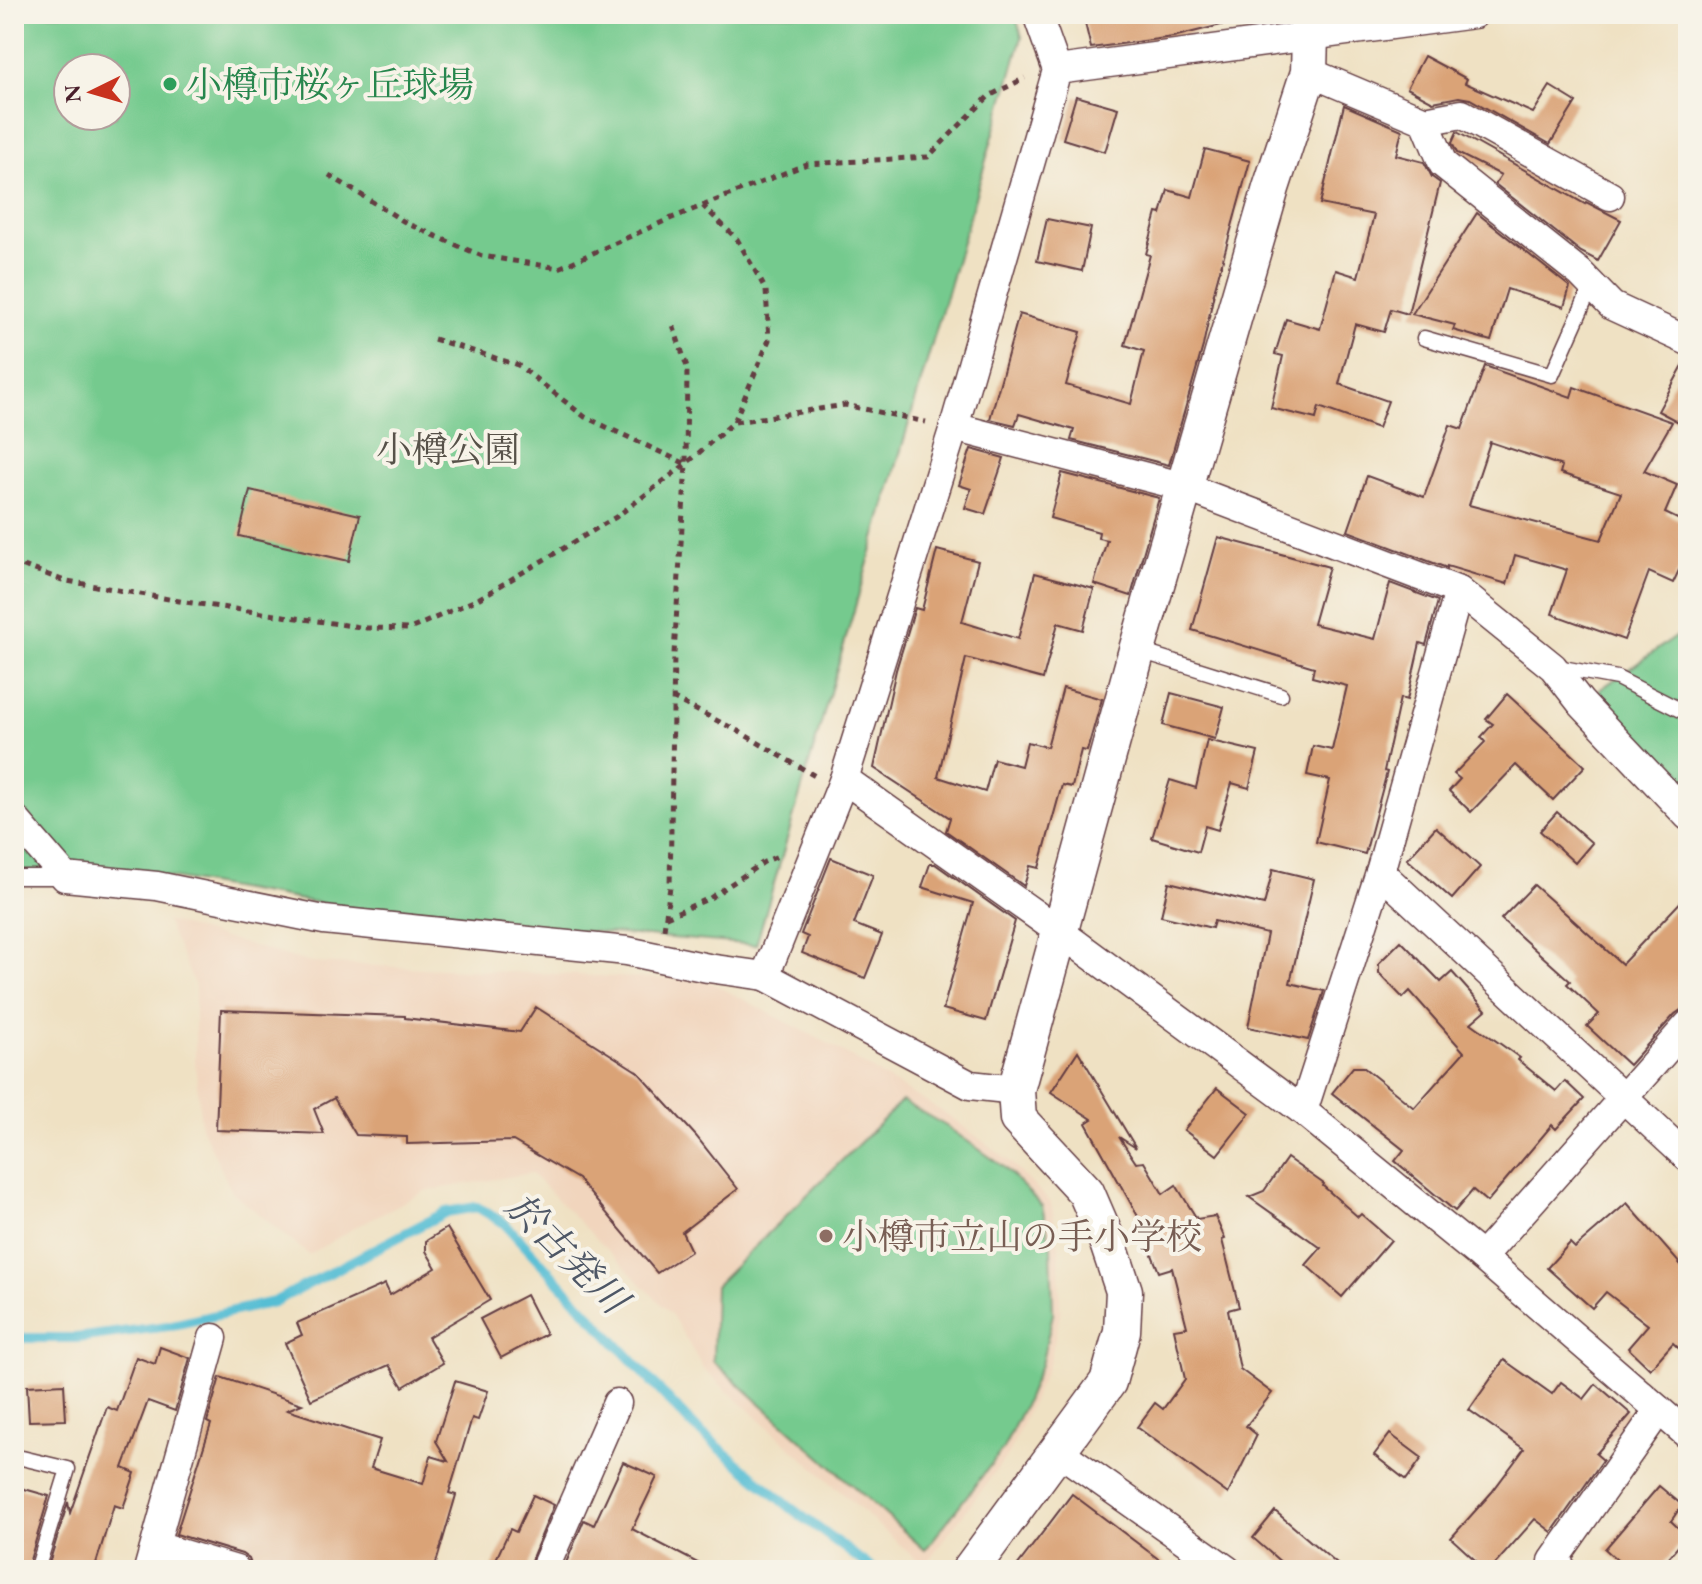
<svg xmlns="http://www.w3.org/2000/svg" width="1702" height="1584" font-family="'EB Garamond','Noto Serif JP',serif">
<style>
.built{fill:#f1d5bd}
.green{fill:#75ca8e;stroke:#60745c;stroke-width:2;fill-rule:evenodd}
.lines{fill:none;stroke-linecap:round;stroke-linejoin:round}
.stream{stroke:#56bed4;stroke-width:10}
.building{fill:#daa377;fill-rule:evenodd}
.service-casing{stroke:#633c42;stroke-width:17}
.minor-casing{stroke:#633c42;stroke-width:31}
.tertiary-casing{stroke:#633c42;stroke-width:39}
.path{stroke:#633c42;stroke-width:5;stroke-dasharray:6 6;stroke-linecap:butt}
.service{stroke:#fff;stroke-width:14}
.minor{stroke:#fff;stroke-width:28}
.tertiary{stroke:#fff;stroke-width:36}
.leisure-dot{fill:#2e9e5b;stroke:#f7f3e8;stroke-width:3}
.education-dot{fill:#8d6e63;stroke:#f7f3e8;stroke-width:3}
.labels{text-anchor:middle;stroke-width:8;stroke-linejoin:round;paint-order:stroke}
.leisure-label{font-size:36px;fill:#27864d;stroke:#f7f3e8;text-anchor:start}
.park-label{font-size:36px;fill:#575249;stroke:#f7f3e8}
.education-label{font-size:36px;fill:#785e54;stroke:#f7f3e8;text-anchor:start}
.water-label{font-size:38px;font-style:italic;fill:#4e5766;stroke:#f7f3e8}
</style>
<rect width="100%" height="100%" fill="#f7f3e8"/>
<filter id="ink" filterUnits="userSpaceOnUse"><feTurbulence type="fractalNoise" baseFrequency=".0125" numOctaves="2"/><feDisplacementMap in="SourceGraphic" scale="16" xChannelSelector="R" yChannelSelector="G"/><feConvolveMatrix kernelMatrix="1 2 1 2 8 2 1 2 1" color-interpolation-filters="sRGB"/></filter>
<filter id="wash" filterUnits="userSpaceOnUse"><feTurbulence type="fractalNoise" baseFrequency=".006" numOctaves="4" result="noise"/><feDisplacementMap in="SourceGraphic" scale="32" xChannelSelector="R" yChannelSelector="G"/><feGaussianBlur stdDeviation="1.8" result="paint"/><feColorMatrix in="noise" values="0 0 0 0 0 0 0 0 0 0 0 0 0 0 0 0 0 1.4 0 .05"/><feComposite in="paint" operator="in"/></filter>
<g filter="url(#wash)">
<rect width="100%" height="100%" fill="#efe1c3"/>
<polygon class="built" points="166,921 311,963 708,981 829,1044 951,1117 1010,1162 1051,1203 1059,1247 1060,1314 1050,1361 1009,1453 924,1566 704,1370 672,1315 531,1173 425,1191 357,1226 309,1255 232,1192 201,1126 195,1060 195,986"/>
<g class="green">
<path d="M14,14h1001l7,23 -266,908 -366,-30 -288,-49 -88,17zM68,68h48v48h-48z"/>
<polygon points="1688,628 1688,809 1581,703"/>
<polygon points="902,1101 946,1126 1004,1167 1042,1206 1051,1247 1053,1314 1041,1365 1023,1408 1003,1449 925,1550 713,1361 715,1286"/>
</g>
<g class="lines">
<polyline class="stream" points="14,1338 76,1338 168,1326 274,1302 446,1212 477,1207 504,1223 691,1424 791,1508 874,1570"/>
</g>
<g id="blocks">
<g class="building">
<polygon points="1104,14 1228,14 1229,23 1173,37 1091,48 1084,19"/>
<polygon points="1424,56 1467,79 1465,83 1533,113 1550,86 1576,102 1550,144 1470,99 1459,97 1433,102 1407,88"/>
<polygon points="1076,96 1118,108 1105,152 1063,139"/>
<polygon points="1344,105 1402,130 1396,155 1424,162 1432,177 1440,183 1408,314 1391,309 1384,332 1355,324 1339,384 1388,401 1378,428 1319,407 1316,419 1271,408 1283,356 1275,354 1286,319 1320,329 1336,270 1358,277 1374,215 1320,204"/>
<polygon points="1457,132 1585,204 1586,202 1621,220 1598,261 1581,252 1495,184 1501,175 1457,153 1452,143"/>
<polygon points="1205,149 1250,161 1215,288 1203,346 1169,465 1071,440 1074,430 1019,414 1015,425 990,419 1019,314 1081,332 1066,385 1131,404 1144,351 1125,345 1150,255 1146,254 1157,213 1161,214 1168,190 1192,197"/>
<polygon points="1477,213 1570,287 1564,307 1507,289 1491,341 1453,330 1455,325 1412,314"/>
<polygon points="1047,219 1091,228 1082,271 1037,261"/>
<polygon points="1687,358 1688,358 1688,427 1658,411"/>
<path d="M1485,366l86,31 3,-10 98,35 -28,49 33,14 -12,28 23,11v27l-15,32 -24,-11 -25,68 -72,-26 15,-44 -52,-15 -8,29 -60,-18v2l-99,-37 19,-55 57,21 26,-72 12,4zM1490,442l72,24 -2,7 61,20 -20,47 -132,-35z"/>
<polygon points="971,449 1004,458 985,514 965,508 971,489 959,485"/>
<polygon points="1062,473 1159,498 1131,596 1094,584 1107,540 1098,538 1099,532 1050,518"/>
<polygon points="250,490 360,515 349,561 239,536"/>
<polygon points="1218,537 1329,567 1313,624 1375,639 1390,583 1438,601 1426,645 1420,643 1407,700 1400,698 1384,771 1387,772 1365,854 1316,842 1330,780 1307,775 1313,746 1332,750 1347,686 1312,677 1314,667 1192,630"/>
<polygon points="937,550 978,561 962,622 1018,639 1035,573 1094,589 1083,630 1058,623 1043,679 966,658 938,777 985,792 994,759 1021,766 1027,742 1047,747 1063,688 1102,699 1087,751 1081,750 1072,787 1062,785 1039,868 1030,866 1024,886 946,831 950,818 874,768 896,670 915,608 922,610"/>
<polygon points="1171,693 1224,707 1215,739 1163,725"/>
<polygon points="1507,694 1585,766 1553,800 1516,765 1471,812 1449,791 1460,779 1454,774 1485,742 1481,737 1493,724 1486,719"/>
<polygon points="1207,740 1258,752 1249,788 1232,783 1218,830 1205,826 1198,852 1152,838 1170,780 1196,788"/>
<polygon points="1557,812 1592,843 1575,863 1540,831"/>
<polygon points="1436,827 1480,867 1452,899 1407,859"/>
<polygon points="831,858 873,875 854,924 882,935 865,978 802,953 808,937 801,934"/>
<polygon points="930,864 935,864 1015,921 986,1021 943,1009 973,903 922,887"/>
<polygon points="1273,869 1314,879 1290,983 1324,991 1308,1040 1248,1027 1267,934 1214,921 1212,928 1161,916 1169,882 1264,905"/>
<polygon points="1534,885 1622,964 1688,894 1688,1005 1675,1014 1629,1065 1587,1026 1599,1014 1567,984 1570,981 1501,919"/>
<polygon points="1401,941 1441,982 1452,972 1486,1010 1471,1023 1520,1058 1518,1060 1556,1091 1565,1081 1584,1099 1556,1129 1552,1125 1487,1202 1473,1190 1455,1211 1395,1161 1404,1150 1332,1093 1353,1067 1363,1067 1414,1108 1464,1052 1410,991 1403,998 1379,973 1379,963"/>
<polygon points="536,1007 638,1072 696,1136 738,1189 682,1232 691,1251 657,1273 578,1179 513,1141 407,1144 407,1137 356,1135 334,1098 314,1109 324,1134 216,1130 221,1010 405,1016 405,1018 520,1032"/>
<polygon points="1078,1051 1136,1148 1119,1137 1136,1163 1144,1162 1163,1194 1176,1185 1197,1219 1215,1216 1225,1239 1222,1240 1239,1307 1228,1310 1240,1369 1272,1393 1246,1426 1257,1435 1228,1494 1137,1427 1155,1403 1163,1409 1185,1379 1174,1329 1187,1327 1172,1268 1159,1272 1146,1240 1150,1238 1086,1123 1092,1119 1051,1092"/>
<polygon points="1217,1088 1250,1113 1217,1155 1184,1130"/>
<polygon points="1287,1158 1324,1184 1323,1186 1358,1217 1361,1214 1391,1240 1342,1297 1306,1265 1321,1248 1249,1197 1264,1191"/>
<polygon points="1627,1203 1688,1273 1688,1357 1673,1343 1650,1369 1628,1348 1648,1325 1606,1292 1592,1308 1547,1268 1570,1243 1575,1248"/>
<polygon points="447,1228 490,1300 428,1337 443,1363 403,1387 389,1365 311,1400 285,1343 302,1335 297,1323 385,1284 390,1295 436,1268 426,1251 426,1241"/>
<polygon points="526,1295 546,1334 501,1358 480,1319"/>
<polygon points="160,1347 190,1358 175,1411 148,1401 123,1468 135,1473 123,1508 114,1505 94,1570 47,1570 68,1502 70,1513 107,1407 117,1411 136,1357 155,1364"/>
<polygon points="1504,1360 1552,1394 1561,1382 1584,1399 1596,1384 1631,1414 1596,1454 1603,1460 1552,1532 1535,1519 1490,1570 1486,1570 1451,1538 1492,1492 1524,1449 1469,1410"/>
<polygon points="220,1377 302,1404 287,1410 380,1440 371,1468 423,1484 431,1456 448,1461 436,1441 455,1381 488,1391 478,1420 472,1418 449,1493 456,1495 434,1570 253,1570 249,1559 242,1554 176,1534 211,1424 207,1422"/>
<polygon points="64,1384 66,1420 29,1421 27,1386"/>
<polygon points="1390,1434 1422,1458 1406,1480 1374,1455"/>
<polygon points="623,1462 657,1477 632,1529 711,1570 563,1570 584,1520 594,1525"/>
<polygon points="14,1486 49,1496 27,1570 14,1570"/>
<polygon points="1659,1486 1682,1505 1671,1521 1687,1536 1658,1570 1628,1570 1605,1549"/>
<polygon points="1072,1494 1173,1570 1014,1570"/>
<polygon points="533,1495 554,1505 527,1570 491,1570 510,1529 516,1532"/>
<polygon points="1275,1511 1344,1570 1290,1570 1253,1538"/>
</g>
</g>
</g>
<g filter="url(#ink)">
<use href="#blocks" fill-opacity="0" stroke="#633c42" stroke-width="2"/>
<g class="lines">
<defs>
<g id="service">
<polyline points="1424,338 1552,375 1592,285"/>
<polyline points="1137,650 1281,695"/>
<polyline points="1557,667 1617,678 1688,714"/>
<polyline points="14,877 64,877"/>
<polyline points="22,1458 68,1469 37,1570"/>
</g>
<g id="minor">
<polyline points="1057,70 1474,14"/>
<polyline points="1309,72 1425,121 1443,164 1580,273 1612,306 1688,341"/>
<polyline points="1425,121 1462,114 1610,196"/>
<polyline points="954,427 1185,487 1459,591 1553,667 1581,703 1688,816"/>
<polyline points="844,779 1060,932 1303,1111 1482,1257 1688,1435"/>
<polyline points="14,818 65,877 157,886 324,920 627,951 708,968 765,976 970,1085 1016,1090"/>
<polyline points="1380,872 1688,1158"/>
<polyline points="765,976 844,779 954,427 1053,84 1057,70 1037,14"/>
<polyline points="1303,1111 1380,872 1459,591"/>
<polyline points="1482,1257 1688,1025"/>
<polyline points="1058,1451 1227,1570"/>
<polyline points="156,1546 236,1570"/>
<polyline points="148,1570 213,1338"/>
<polyline points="544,1570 617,1403"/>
<polyline points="1563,1570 1553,1561 1659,1410"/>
</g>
<polyline id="tertiary" points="970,1570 1108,1382 1122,1331 1124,1291 1108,1243 1086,1192 1018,1119 1016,1090 1137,650 1271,188 1309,72 1310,35 1307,14"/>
</defs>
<use href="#service" class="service-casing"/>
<use href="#minor" class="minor-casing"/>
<use href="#tertiary" class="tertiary-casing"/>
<g class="path">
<polyline points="329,175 408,224 482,256 559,268 667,220 807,164 928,157 989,96 1025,78"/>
<polyline points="434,339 518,365 585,417 686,464"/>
<polyline points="735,422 845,405 926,422"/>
<polyline points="14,558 24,566 62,580 185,602 367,628 410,629 478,599 616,517 686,464 734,422 769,340 766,290 737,239 703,206"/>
<polyline points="672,698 738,731 815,776"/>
<polyline points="666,917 710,898 764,862 780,855"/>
<polyline points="664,929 670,887 674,654 686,464 687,367 673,325"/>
</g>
<use href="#service" class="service"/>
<use href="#minor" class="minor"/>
<use href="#tertiary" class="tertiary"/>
</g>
</g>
<circle class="leisure-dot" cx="170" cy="84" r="8"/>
<circle class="education-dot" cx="826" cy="1236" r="8"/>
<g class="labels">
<g class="leisure-label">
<text x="186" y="97">小樽市桜ヶ丘球場</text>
</g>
<g class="park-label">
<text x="448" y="462">小樽公園</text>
</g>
<g class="education-label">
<text x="842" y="1249">小樽市立山の手小学校</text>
</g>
<g class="water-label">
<text transform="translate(567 1253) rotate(45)" y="13">於古発川</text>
</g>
</g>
<rect width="1702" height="1584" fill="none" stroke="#f7f3e8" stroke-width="48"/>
<g transform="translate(92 92) rotate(265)"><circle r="38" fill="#f7f3e8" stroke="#b29e9c" stroke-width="2"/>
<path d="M0-6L14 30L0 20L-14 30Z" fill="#c8321e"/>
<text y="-12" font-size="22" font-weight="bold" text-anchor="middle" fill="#4a1f2b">N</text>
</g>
</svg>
